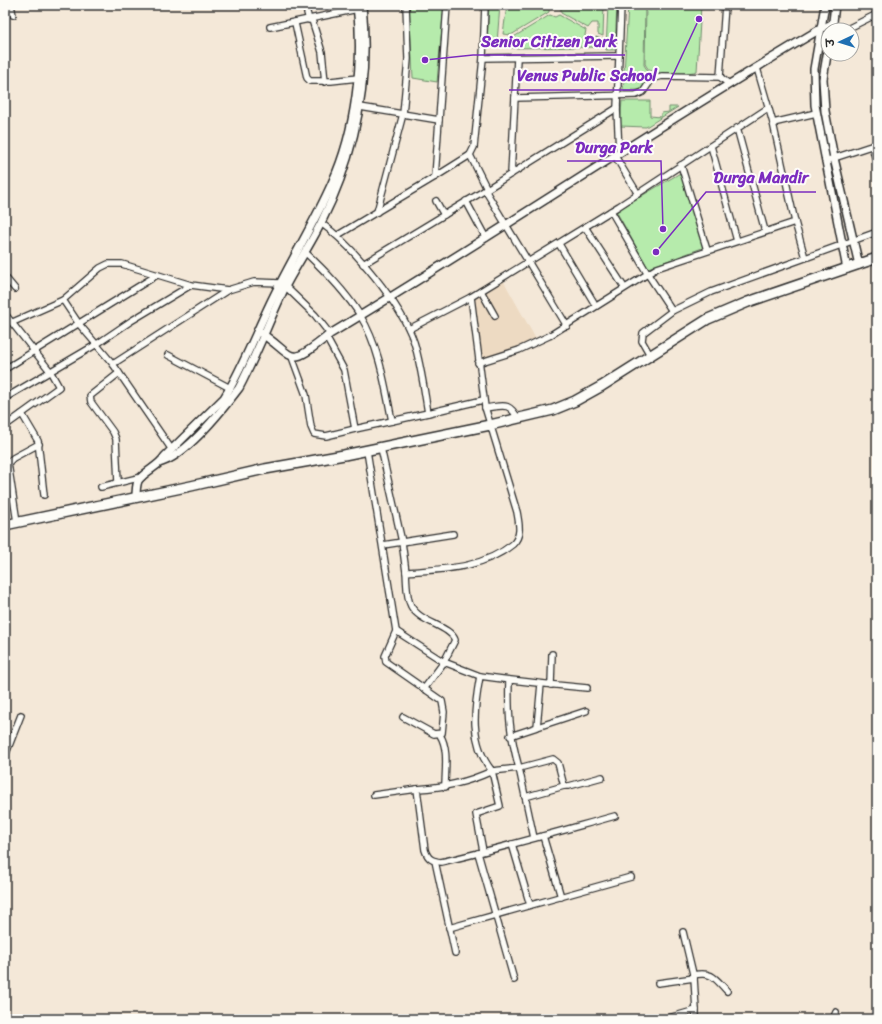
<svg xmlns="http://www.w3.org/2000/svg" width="882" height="1024" font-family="Sriracha,'Playpen Sans Deva',sans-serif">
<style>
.built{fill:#eddac2}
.green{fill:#b6ebac;stroke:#708b6c}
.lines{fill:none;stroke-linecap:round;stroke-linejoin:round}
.minor-casing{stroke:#2b2b2b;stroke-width:8}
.tertiary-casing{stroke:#2b2b2b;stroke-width:10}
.primary-casing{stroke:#2b2b2b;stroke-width:12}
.minor{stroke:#fdfcf7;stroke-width:5.5}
.tertiary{stroke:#fdfcf7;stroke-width:7}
.primary{stroke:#fdfcf7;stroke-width:9}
.leader{fill:none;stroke:#7b2cbf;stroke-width:1.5}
.callout-dot{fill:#7b2cbf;stroke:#fdfcf7;stroke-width:1.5}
.callout-label{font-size:16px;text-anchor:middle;font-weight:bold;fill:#7b2cbf;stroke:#fdfcf7;stroke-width:4;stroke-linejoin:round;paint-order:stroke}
</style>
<rect width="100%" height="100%" fill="#f4e8d8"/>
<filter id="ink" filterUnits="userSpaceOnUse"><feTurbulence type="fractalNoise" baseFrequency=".025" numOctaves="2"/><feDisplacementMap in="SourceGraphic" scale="8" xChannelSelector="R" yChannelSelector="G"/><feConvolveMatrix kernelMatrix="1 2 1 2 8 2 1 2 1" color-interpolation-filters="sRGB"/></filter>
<g filter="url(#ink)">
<polygon class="built" points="503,280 537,341 480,359 474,298"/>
<g class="green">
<polygon points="409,5 444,5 437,82 413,78"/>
<polygon points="489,5 500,5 497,43 487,42"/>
<polygon points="507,5 553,5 549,8 549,12 511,35 503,34"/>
<polygon points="558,5 604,5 603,36 598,34 598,23 592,23 588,28 561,13 561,8"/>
<polygon points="608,5 617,5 615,50 606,50"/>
<polygon points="628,5 645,5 644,65 648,71 652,73 644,86 640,90 623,90"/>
<path d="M646,5h55l-4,66c-6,3 -39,3 -45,0 -4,-1 -5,-4 -7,-7z"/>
<polygon points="550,15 555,17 559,15 586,30 585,35 587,42 593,40 596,37 602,39 602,47 511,48 512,38"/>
<polygon points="622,101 650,101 650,116 661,117 661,113 669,112 669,107 678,107 646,127 620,126"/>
<polygon points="682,172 705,247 648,268 616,211"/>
</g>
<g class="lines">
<defs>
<g id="minor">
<polyline points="11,5 13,15"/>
<polyline points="305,5 309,20"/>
<polyline points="312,20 322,52 325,82"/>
<polyline points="295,23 307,78 310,81 331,81 358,78"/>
<polyline points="270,27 358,9"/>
<polyline points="822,28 834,22"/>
<polyline points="845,30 877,14"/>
<polyline points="483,58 619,56"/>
<polyline points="757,68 773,123 816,113"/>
<polyline points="720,77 725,5"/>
<polyline points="515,98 636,95 643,92 652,79 662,76 720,77 729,84"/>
<polyline points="360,107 439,120"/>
<polyline points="617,108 621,5"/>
<polyline points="737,128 765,231"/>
<polyline points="711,146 737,241"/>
<polyline points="872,146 877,164"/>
<polyline points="615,156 638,194"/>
<polyline points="825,161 877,144"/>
<polyline points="681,165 707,250"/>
<polyline points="511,174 517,58"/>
<polyline points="435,177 470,155 474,147 483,58 485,5"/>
<polyline points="487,189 617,108 619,153"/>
<polyline points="485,190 567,326"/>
<polyline points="436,201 444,215"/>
<polyline points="466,201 486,238"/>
<polyline points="611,211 647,273 672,311"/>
<polyline points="377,212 403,114 408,59 406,5"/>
<polyline points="795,222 805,258"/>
<path d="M321,223c32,23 80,81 93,119 7,23 10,47 14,71l55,-13"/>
<polyline points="585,227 624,287"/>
<polyline points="338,235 435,177 447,5"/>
<polyline points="559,244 596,306"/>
<path d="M305,252c20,19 40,39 55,63 19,31 25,70 32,106l36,-8"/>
<polyline points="363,264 487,189 470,155"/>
<polyline points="5,277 15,289"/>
<polyline points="286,287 315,315 330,334"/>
<polyline points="481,291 495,316"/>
<polyline points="63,300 79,324 113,364 172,450"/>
<polyline points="5,314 50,371 59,387 5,426"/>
<polyline points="13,322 63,300 100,268 108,264 122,264 191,285 228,290"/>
<polyline points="409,329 471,297"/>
<polyline points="326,337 344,370 355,429 392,421"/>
<polyline points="168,355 230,388"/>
<polyline points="650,355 642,341 643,333 672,311 711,292 877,232"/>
<polyline points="292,357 306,395 311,427 314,434 326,436 355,429"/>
<polyline points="478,363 519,350 549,336 657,268 795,222 773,123"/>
<polyline points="113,364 228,290 254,282 280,283"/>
<polyline points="5,369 157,275"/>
<polyline points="5,398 97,344 131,321 191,285"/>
<path d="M485,408c18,-2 24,-7 33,11"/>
<polyline points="22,414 38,441 44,495"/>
<polyline points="381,448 402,542 406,572"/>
<polyline points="367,451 396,631"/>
<polyline points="118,483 116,439 113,432 91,402 90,396 119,373"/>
<polyline points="101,487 142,477"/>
<polyline points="17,522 8,463 13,458 39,444"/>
<polyline points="383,545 453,534"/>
<path d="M509,680c-1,35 1,55 10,88l-27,3c-23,-29 -18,-62 -12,-95 36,5 71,9 107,12"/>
<polyline points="551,685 552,654"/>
<path d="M424,689l20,-27 11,-22c-5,-14 -36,-18 -44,-34 -5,-9 -4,-23 -5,-34 38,-3 76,-3 107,-28 9,-9 6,-20 4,-32l-32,-105 -14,-110 148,-91 149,-98"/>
<polyline points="403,717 434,734 442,733 444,712 442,701 386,662 385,656 396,631 444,662 480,676"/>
<polyline points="537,727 541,684"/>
<path d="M440,735c9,14 5,36 5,52"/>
<polyline points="510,736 586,711"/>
<polyline points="5,756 21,715"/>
<polyline points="374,795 417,789"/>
<polyline points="525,797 564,786"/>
<polyline points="543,836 561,897"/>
<polyline points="534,838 519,768 553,759 558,763 564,786 569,786 602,777"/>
<polyline points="512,844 530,905"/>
<path d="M483,851l-7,-37 24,-8 -8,-35c-26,12 -47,16 -75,18l8,61c3,9 7,11 16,12 58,-13 116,-30 174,-46"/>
<polyline points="478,853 514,980"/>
<polyline points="435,861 455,953"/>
<polyline points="449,928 631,877"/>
<polyline points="683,932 694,978 696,1010"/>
<path d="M693,975c19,-4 22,3 34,16"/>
<polyline points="658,983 694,978"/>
<polyline points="665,1019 696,1010 696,1019"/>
<polyline points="833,1019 836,1012"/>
</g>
<g id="tertiary">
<polyline points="825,5 814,69 815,105 847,269"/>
<polyline points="832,30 835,5"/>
<polyline points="828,49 823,79 825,111 834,158 859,265"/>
<path d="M258,331c39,25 27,40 72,3 165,-99 326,-208 492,-306"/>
<path d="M162,462c25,-8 61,-53 77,-74 18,-34 31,-70 48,-105 11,-20 24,-40 34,-60 34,-68 49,-142 41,-218"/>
<path d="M136,498c0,-5 0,-12 2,-17 6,-10 21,-14 27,-25l59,-58 6,-10c19,-34 32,-71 51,-106 17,-33 36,-65 51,-99 24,-52 32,-122 25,-178"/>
</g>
<polyline id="primary" points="5,525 191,486 265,469 344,455 490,425 553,410 575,401 602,386 708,319 748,302 877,258"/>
</defs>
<use href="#minor" class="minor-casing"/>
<use href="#tertiary" class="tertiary-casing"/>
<use href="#primary" class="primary-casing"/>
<use href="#minor" class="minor"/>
<use href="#tertiary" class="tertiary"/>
<use href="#primary" class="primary"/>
</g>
</g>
<path class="leader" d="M425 60L473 55H625M699 19L666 90H509M663 229L661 161H567M656 252L706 192H816"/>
<g class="callout-dot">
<circle cx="425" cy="60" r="4"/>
<circle cx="699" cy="19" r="4"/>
<circle cx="663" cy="229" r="4"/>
<circle cx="656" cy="252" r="4"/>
</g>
<g class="callout-label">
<text x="549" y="47">Senior Citizen Park</text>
<text x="587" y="81">Venus Public School</text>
<text x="614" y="153">Durga Park</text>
<text x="761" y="183">Durga Mandir</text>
</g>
<rect width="882" height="1024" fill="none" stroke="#fdfcf7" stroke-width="20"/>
<rect x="10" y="10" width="862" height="1004" fill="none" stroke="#2b2b2b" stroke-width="1.5" filter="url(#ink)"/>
<g transform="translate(840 42) rotate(266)"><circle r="19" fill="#fdfcf7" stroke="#a9a8a5"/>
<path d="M0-3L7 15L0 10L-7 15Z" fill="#1f6fb2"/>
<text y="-6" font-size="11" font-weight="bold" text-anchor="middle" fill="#2b2b2b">उ</text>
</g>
</svg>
